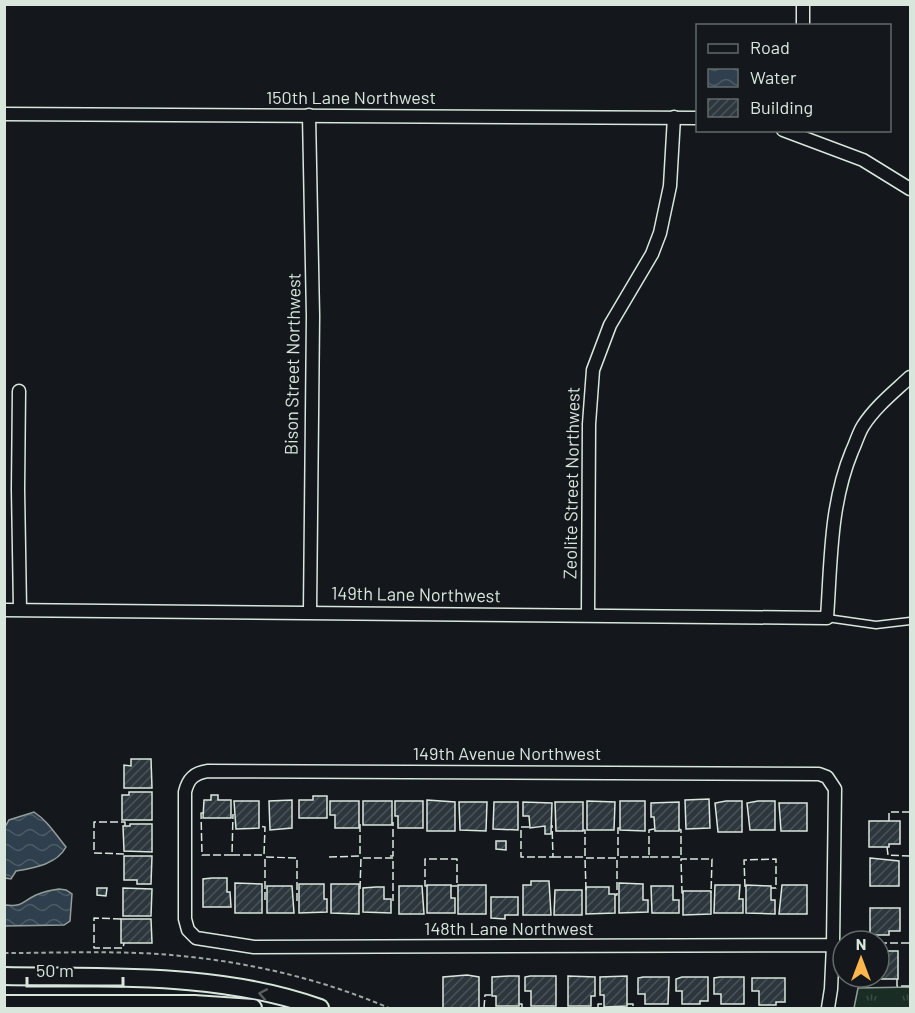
<svg xmlns="http://www.w3.org/2000/svg" width="915" height="1013" font-family="Barlow,sans-serif">
<style>
.park{fill:url(#park-tufts);stroke:#939e99;stroke-width:1.5}
.water{fill:url(#water-waves);stroke:#939e99;stroke-width:1.5}
.building{fill:url(#building-hatch);stroke:#d8e6dc;stroke-width:1.5}
.lines{fill:none;stroke-linecap:round;stroke-linejoin:round}
.service-casing{stroke:#d8e6dc;stroke-width:9}
.minor-casing{stroke:#d8e6dc;stroke-width:15}
.secondary-casing{stroke:#d8e6dc;stroke-width:20}
.path{stroke:#9da8a2;stroke-width:2;stroke-dasharray:4.5 3;stroke-linecap:butt}
.service{stroke:#14181c;stroke-width:6}
.minor{stroke:#14181c;stroke-width:12}
.secondary{stroke:#14181c;stroke-width:16}
.fence{stroke:#d8e6dc;stroke-width:1.5;stroke-dasharray:8 3;stroke-linecap:butt}
.oneway{stroke:#59605f}
.labels{text-anchor:middle;stroke-width:4.5;stroke-linejoin:round;paint-order:stroke}
.street-label{font-size:18px;fill:#d8e6dc;stroke:#14181c}
</style>
<defs>
<pattern id="park-tufts" width="24" height="20" patternUnits="userSpaceOnUse" patternTransform="scale(1.5)"><rect width="24" height="20" fill="#1a2d24"/><path d="M3 7l-1-3M5 7V3M7 7l1-3M15 17l-1-3M17 17v-4M19 17l1-3" fill="none" stroke="#3b4b43"/></pattern>
<pattern id="water-waves" width="16" height="10" patternUnits="userSpaceOnUse" patternTransform="scale(1.5)"><rect width="16" height="10" fill="#2f3f4d"/><path d="M0 5q4-4 8 0t8 0" fill="none" stroke="#4c5b66"/></pattern>
<pattern id="building-hatch" width="6" height="6" patternUnits="userSpaceOnUse" patternTransform="scale(1.5)"><rect width="6" height="6" fill="#2c363c"/><path d="M-1 1l2-2M0 6l6-6M5 7l2-2" fill="none" stroke="#4a5358"/></pattern>
</defs>
<rect width="100%" height="100%" fill="#14181c"/>
<polygon class="park" points="910,987 910,1008 854,1008 858,988"/>
<g class="water">
<path d="M34,812c15,10 21,22 32,35 -9,17 -31,21 -50,24l-5,8 -6,-1v-51l4,-7z"/>
<path d="M59,889l7,1 6,4 -2,27 -6,4 -59,1v-21c19,2 16,-3 31,-10 7,-3 15,-5 23,-6z"/>
</g>
<g class="building">
<polygon points="131,759 151,759 152,788 124,788 124,765 131,766"/>
<polygon points="129,792 152,792 152,820 122,820 122,795 129,795"/>
<polygon points="211,795 218,795 218,800 231,800 231,818 203,818 204,800 211,800"/>
<polygon points="313,796 327,796 327,818 299,818 299,800 313,800"/>
<polygon points="709,799 710,828 686,829 685,800"/>
<polygon points="292,800 292,828 270,830 269,801"/>
<polygon points="427,800 455,802 455,831 427,831"/>
<polygon points="234,801 259,801 259,828 236,829"/>
<polygon points="330,801 359,801 359,828 335,828 335,815 330,815"/>
<rect x="363" y="801" width="29" height="24"/>
<polygon points="395,801 423,801 423,828 398,828 398,816 395,816"/>
<polygon points="587,801 615,802 614,830 587,830"/>
<polygon points="620,801 645,801 645,831 620,830"/>
<polygon points="726,801 742,801 742,832 718,832 715,803"/>
<polygon points="758,801 775,801 775,830 750,830 747,803"/>
<polygon points="459,802 487,802 486,831 460,830"/>
<polygon points="494,802 518,802 518,830 493,829"/>
<polygon points="523,802 552,803 551,834 545,834 545,826 530,828 529,816 523,816"/>
<polygon points="555,802 583,802 583,831 556,831"/>
<polygon points="679,802 679,831 655,831 654,817 651,817 651,803"/>
<polygon points="779,803 807,803 807,831 781,831"/>
<polygon points="869,821 900,821 900,844 889,844 889,847 869,847"/>
<polygon points="130,824 152,824 152,852 124,851 123,826 130,826"/>
<polygon points="496,841 506,841 506,850 496,849"/>
<polygon points="124,856 152,856 151,884 137,884 137,880 124,880"/>
<polygon points="870,858 899,861 899,886 870,886"/>
<polygon points="212,878 227,878 227,892 230,892 231,907 203,907 203,879"/>
<polygon points="531,881 549,881 551,915 523,915 523,885 531,885"/>
<polygon points="235,883 262,884 262,913 235,913"/>
<polygon points="619,883 643,884 643,900 648,900 648,912 619,913"/>
<polygon points="299,884 324,884 324,899 327,899 327,912 299,913"/>
<polygon points="331,884 359,884 359,914 331,913"/>
<polygon points="427,885 451,885 451,898 455,898 455,913 427,913"/>
<rect x="458" y="885" width="28" height="29"/>
<polygon points="715,885 740,885 739,899 743,899 743,913 714,913"/>
<polygon points="746,885 771,886 771,900 775,900 775,914 746,913"/>
<polygon points="782,885 807,885 807,914 779,914"/>
<polygon points="267,886 292,886 294,913 267,913"/>
<polygon points="399,886 422,886 424,914 399,914"/>
<polygon points="651,886 673,886 673,900 679,900 679,913 652,913"/>
<polygon points="376,887 384,887 384,899 391,899 391,913 363,912 363,888"/>
<polygon points="586,887 609,887 609,894 615,894 615,913 586,914"/>
<polygon points="97,888 107,888 106,896 97,895"/>
<polygon points="123,888 152,889 151,916 123,916"/>
<polygon points="555,890 582,890 582,915 554,915"/>
<polygon points="683,891 711,891 711,914 683,915"/>
<polygon points="491,897 518,897 518,915 505,915 505,919 491,918"/>
<polygon points="870,908 900,908 900,931 889,931 889,935 870,935"/>
<polygon points="121,919 151,919 152,943 121,943"/>
<polygon points="879,951 898,951 898,979 870,979 870,977 879,977"/>
<polygon points="467,975 479,977 479,1008 443,1008 443,977"/>
<polygon points="509,976 519,976 519,1006 496,1006 496,996 492,996 492,977"/>
<polygon points="530,976 556,976 556,1006 531,1006 531,991 525,991 525,977"/>
<polygon points="568,976 595,977 595,996 591,996 591,1006 568,1006"/>
<polygon points="627,976 627,1006 604,1007 604,995 600,995 600,977"/>
<polygon points="643,977 669,977 668,1004 645,1004 645,994 638,994 638,978"/>
<polygon points="682,977 708,977 708,1001 700,1001 700,1004 682,1004 682,991 676,991 676,979"/>
<polygon points="720,977 744,977 744,1004 721,1004 721,994 714,994 714,978"/>
<polygon points="752,978 785,978 785,1002 776,1002 776,1005 759,1005 759,991 752,991"/>
</g>
<g class="lines">
<defs>
<polyline id="service" points="827,618 876,625 910,621"/>
<g id="minor">
<polyline points="803,26 803,4"/>
<polyline points="4,114 698,118"/>
<polyline points="309,115 313,316 310,612"/>
<polyline points="783,130 863,160 910,189"/>
<polyline points="19,391 18,489 20,609"/>
<path d="M4,610l823,8c4,-57 3,-114 25,-167 4,-8 6,-17 11,-25 12,-19 31,-34 47,-49"/>
<polyline points="588,615 589,424 593,370 610,325 652,254 660,233 670,186 674,117"/>
<path d="M828,1008l3,-19 2,-44 2,-156 -8,-12 -8,-3 -611,-3c-14,2 -20,8 -23,21v127l3,11 8,8 58,9 579,-2"/>
</g>
<g id="secondary">
<path d="M4,976c105,2 216,-4 316,32"/>
<polyline points="4,1004 194,1004 253,1008"/>
</g>
</defs>
<use href="#service" class="service-casing"/>
<use href="#minor" class="minor-casing"/>
<use href="#secondary" class="secondary-casing"/>
<path class="path" d="M4,953c59,0 120,-3 178,3 71,7 142,24 207,52"/>
<use href="#service" class="service"/>
<use href="#minor" class="minor"/>
<use href="#secondary" class="secondary"/>
<g class="fence">
<polyline points="203,813 201,813 202,855 232,855 233,814"/>
<polyline points="889,821 889,812 910,812"/>
<polyline points="125,826 125,822 94,822 94,853 125,854 125,851"/>
<polyline points="529,827 521,827 521,857 553,857 552,825"/>
<polyline points="620,828 618,828 618,857 649,857"/>
<polyline points="654,829 649,830 649,857 681,857 681,830 679,829"/>
<polyline points="887,847 888,855 910,856"/>
<polyline points="232,855 264,855 265,827 259,826"/>
<polyline points="390,856 393,856 393,822"/>
<polyline points="329,857 360,856 360,824"/>
<polyline points="553,857 585,857 585,830 583,830"/>
<polyline points="427,886 425,886 425,859 457,859 457,886 451,886"/>
<polyline points="745,887 744,860 776,859 776,888 771,888"/>
<polyline points="360,889 361,858 393,858 393,901"/>
<polyline points="586,890 585,858 617,858 617,895 615,895"/>
<polyline points="683,893 682,893 681,859 712,859 711,893"/>
<polyline points="265,900 265,857 297,858 297,901"/>
<polyline points="121,919 94,918 94,948 123,948 124,943"/>
<polyline points="879,943 910,943"/>
<polyline points="897,979 897,986 910,986"/>
<polyline points="519,1004 522,1004 522,1008"/>
<polyline points="627,1004 633,1004 633,1008"/>
<polyline points="484,1008 485,995 492,995"/>
<polyline points="598,1008 598,1004 604,1004"/>
</g>
</g>
<defs><path id="oneway-chevron" d="M-2-3.5L2.5 0L-2 3.5" fill="none" stroke-width="1.6" stroke-linecap="round" stroke-linejoin="round" transform="scale(1.5)"/></defs>
<use class="oneway" href="#oneway-chevron" transform="translate(263 994) rotate(-169)"/>
<g class="labels">
<g class="street-label">
<text x="351" y="104">150th Lane Northwest</text>
<text transform="translate(293 364) rotate(-89)" y="6">Bison Street Northwest</text>
<text transform="translate(572 483) rotate(-89)" y="6">Zeolite Street Northwest</text>
<text transform="translate(416 595) rotate(1)" y="6">149th Lane Northwest</text>
<text x="507" y="760">149th Avenue Northwest</text>
<text x="509" y="935">148th Lane Northwest</text>
</g>
</g>
<rect width="915" height="1013" fill="none" stroke="#d8e6dc" stroke-width="12"/>
<rect x="696" y="24" width="195" height="108" fill="#14181c" stroke="#626a69" stroke-width="1.5"/>
<rect x="708" y="44" width="30" height="9" fill="#14181c" stroke="#626a69" stroke-width="1.5"/>
<text x="750" y="54" font-size="18" fill="#d8e6dc">Road</text>
<rect x="708" y="69" width="30" height="18" fill="url(#water-waves)" stroke="#626a69" stroke-width="1.5"/>
<text x="750" y="84" font-size="18" fill="#d8e6dc">Water</text>
<rect x="708" y="99" width="30" height="18" fill="url(#building-hatch)" stroke="#626a69" stroke-width="1.5"/>
<text x="750" y="114" font-size="18" fill="#d8e6dc">Building</text>
<g transform="translate(861 959)"><circle r="28" fill="#14181c" stroke="#626a69" stroke-width="1.5"/>
<path d="M0-4.5L10 22L0 15L-10 22Z" fill="#ffb74d"/>
<text y="-9" font-size="16" font-weight="bold" text-anchor="middle" fill="#d8e6dc">N</text>
</g>
<path d="M27 977v9h96v-9" fill="none" stroke="#d8e6dc" stroke-width="3"/>
<text x="36" y="977" font-size="18" fill="#d8e6dc" stroke="#14181c" stroke-width="4.5" paint-order="stroke">50 m</text>
</svg>
